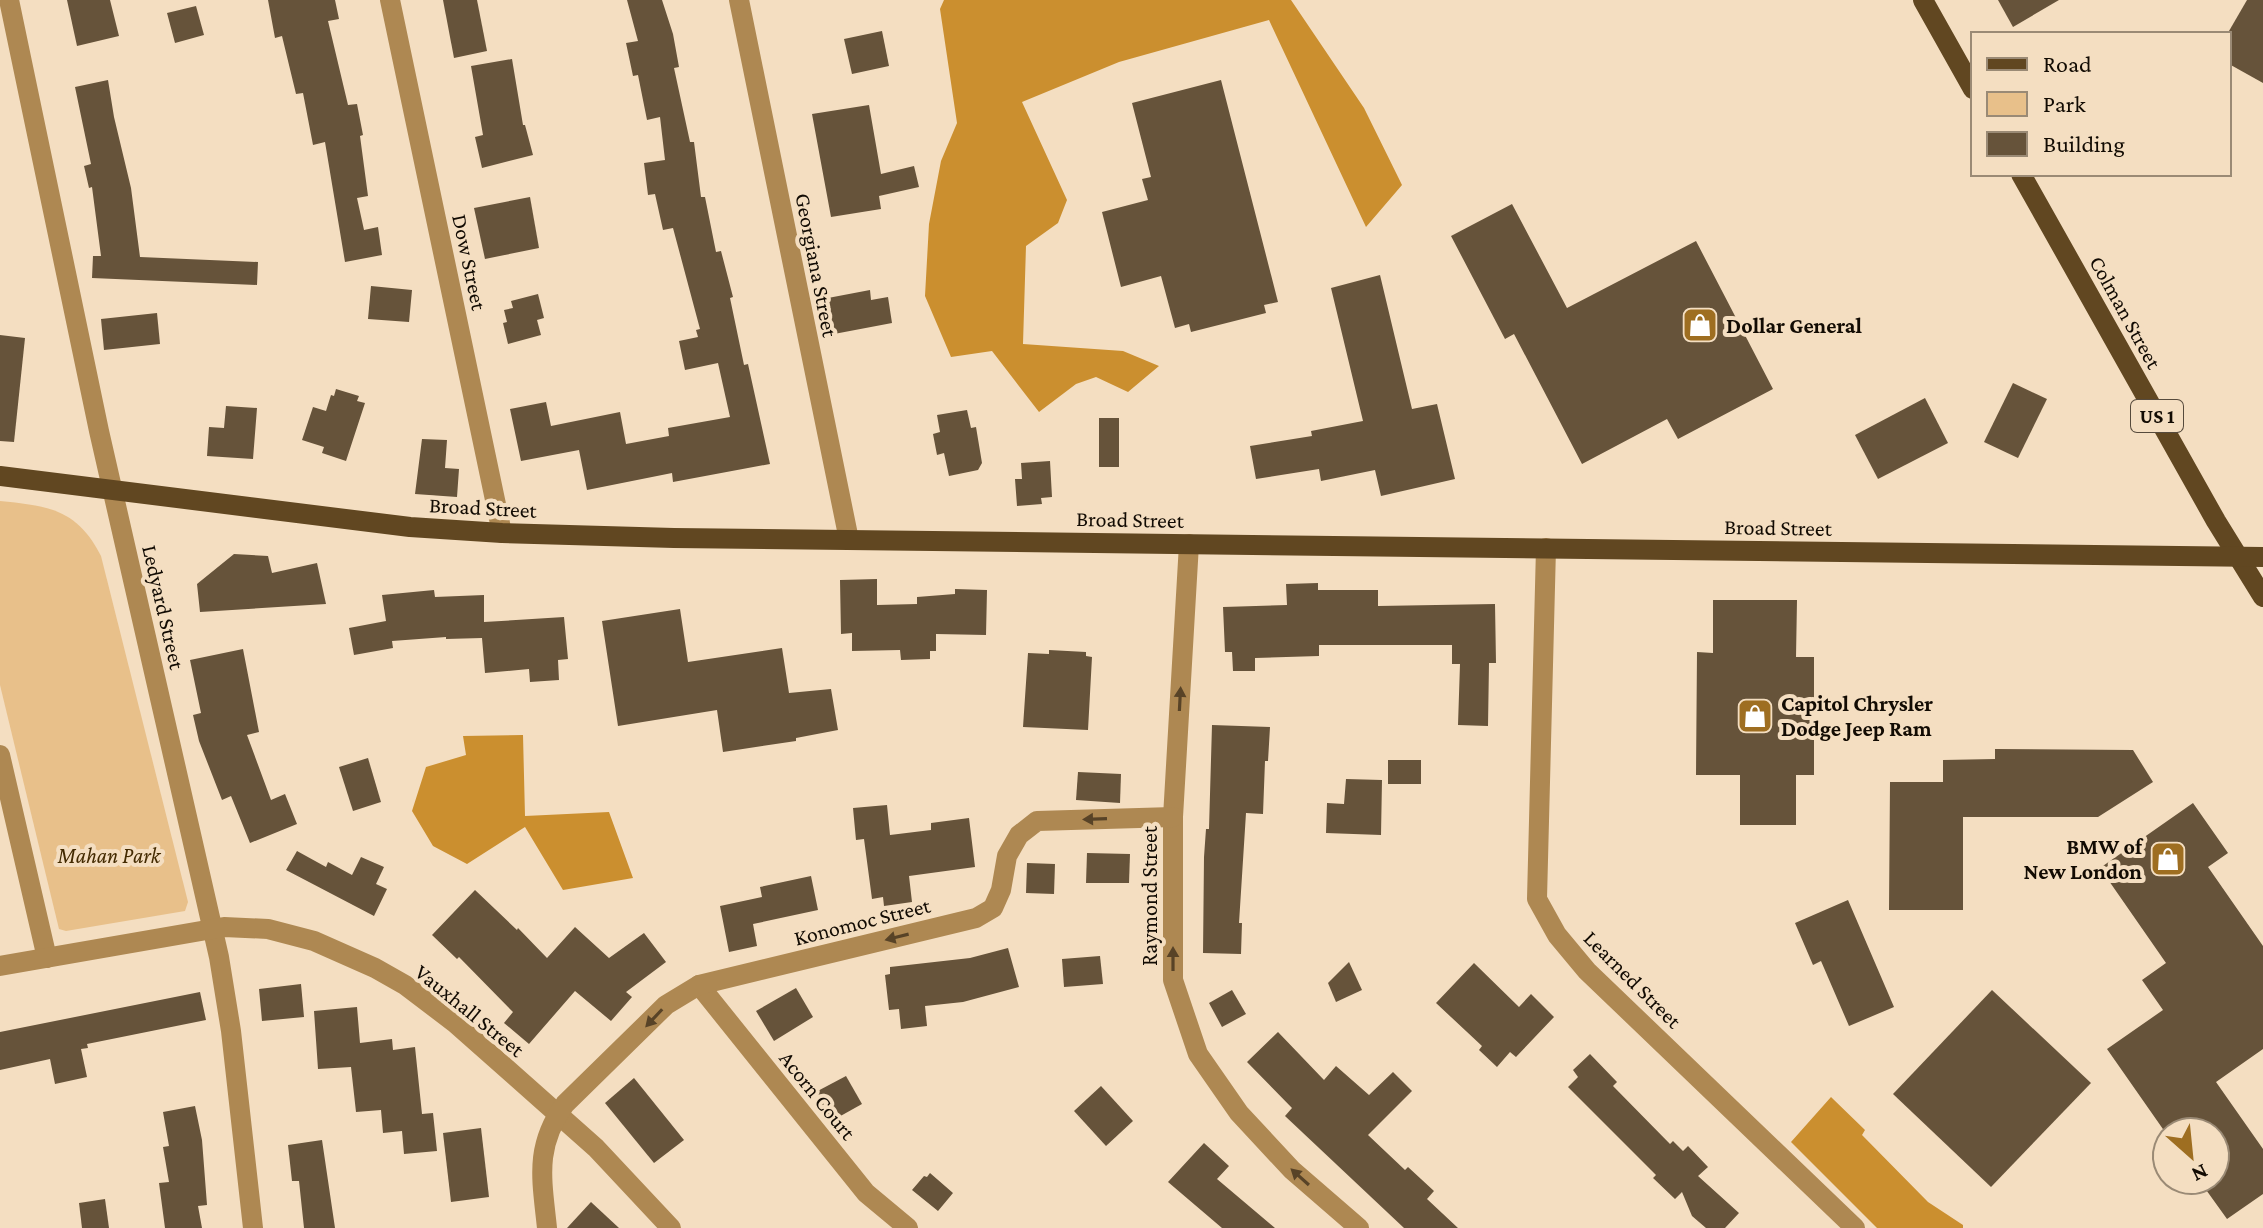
<svg xmlns="http://www.w3.org/2000/svg" width="2263" height="1228" font-family="'Crimson Pro',serif">
<style>
.green{fill:#e8c08a}
.forest{fill:#cb8f2f}
.building{fill:#66533a}
.lines{fill:none;stroke-linecap:round;stroke-linejoin:round}
.minor{stroke:#ae8852;stroke-width:20}
.major{stroke:#614721;stroke-width:20}
.oneway{fill:#584327}
.labels{text-anchor:middle;stroke-width:8;stroke-linejoin:round;paint-order:stroke}
.shield{fill:#f4dec1;stroke:#564a3c;stroke-width:2}
.shield-label{font-size:20px;font-weight:bold;fill:#120b03}
.street-label{font-size:22px;fill:#120b03;stroke:#f4dec1}
.poi-label{font-size:22px;font-weight:bold;fill:#120b03;stroke:#f4dec1;text-anchor:start}
.park-label{font-size:22px;font-style:italic;fill:#432a01;stroke:#f4dec1}
</style>
<rect width="100%" height="100%" fill="#f4dec1"/>
<path class="green" d="M0,501c49,5 77,8 101,55l87,346 -3,9 -119,20 -7,-2 -59,-244z"/>
<g class="forest">
<polygon points="944,0 1291,0 1364,108 1402,185 1366,227 1269,20 1119,62 1022,102 1067,200 1058,223 1026,246 1023,344 1123,351 1159,366 1128,392 1096,377 1076,384 1039,412 992,351 951,357 925,296 929,224 941,161 957,123 940,9"/>
<polygon points="523,735 525,816 609,812 633,878 563,890 525,827 467,864 433,846 412,811 426,767 466,755 463,736"/>
<polygon points="1831,1097 1865,1130 1862,1135 1928,1202 1963,1225 1963,1228 1877,1228 1791,1142"/>
</g>
<g class="building">
<polygon points="67,0 110,0 119,36 77,46"/>
<polygon points="268,0 335,0 339,19 328,21 348,105 357,104 363,135 360,136 368,196 357,198 364,230 378,227 382,255 345,262 325,142 313,145 303,93 296,94 282,36 275,38"/>
<polygon points="443,0 477,0 487,51 454,58"/>
<polygon points="627,0 662,0 673,34 679,67 674,68 690,142 694,142 701,197 705,197 716,252 721,251 733,297 730,298 744,365 748,364 770,464 673,482 672,473 587,490 579,450 521,461 510,409 546,402 551,426 620,412 626,444 669,436 668,428 730,417 718,363 685,370 679,341 698,337 696,330 700,329 673,228 663,230 655,194 648,195 644,163 665,160 660,117 647,120 638,75 633,76 626,43 638,41"/>
<polygon points="1998,0 2059,0 2013,27"/>
<polygon points="2247,0 2263,0 2263,83 2229,64 2229,31"/>
<polygon points="196,6 204,35 175,43 167,13"/>
<polygon points="882,31 889,66 852,74 844,39"/>
<polygon points="512,59 523,125 525,125 533,155 482,168 475,137 483,135 471,66"/>
<polygon points="108,80 114,117 131,188 140,257 258,262 257,285 92,278 93,256 101,256 92,187 89,188 84,166 91,164 75,87"/>
<polygon points="1221,80 1278,302 1264,305 1266,313 1191,332 1189,324 1175,328 1161,276 1121,287 1102,212 1148,200 1142,179 1151,177 1132,103"/>
<polygon points="869,105 881,174 914,166 919,187 879,196 881,209 831,217 812,114"/>
<polygon points="530,197 539,248 485,259 474,208"/>
<polygon points="1512,204 1567,308 1696,241 1773,389 1678,439 1667,419 1582,464 1514,334 1505,339 1451,236"/>
<polygon points="1380,275 1412,409 1437,404 1455,479 1381,496 1375,470 1321,481 1319,469 1256,479 1250,446 1312,436 1311,431 1363,421 1331,288"/>
<polygon points="371,286 412,290 409,322 368,319"/>
<polygon points="870,290 871,300 888,297 892,323 834,334 828,298"/>
<polygon points="538,294 544,318 537,320 541,335 508,344 503,323 507,322 504,310 513,308 511,301"/>
<polygon points="157,313 160,344 104,350 101,319"/>
<polygon points="0,335 25,338 14,442 0,441"/>
<polygon points="2013,383 2047,399 2018,458 1984,442"/>
<polygon points="336,389 359,396 357,401 365,403 346,461 322,453 324,447 302,440 313,407 326,411 331,395 334,396"/>
<polygon points="1925,398 1948,443 1878,479 1855,435"/>
<polygon points="226,406 257,408 253,459 207,456 209,427 224,428"/>
<polygon points="967,410 971,428 976,427 982,463 978,470 949,476 944,453 937,455 933,434 940,432 937,415"/>
<rect x="1099" y="418" width="20" height="49"/>
<polygon points="422,439 447,440 445,468 459,469 457,497 415,494"/>
<polygon points="1050,461 1052,497 1041,498 1042,504 1017,506 1015,479 1022,479 1021,463"/>
<polygon points="234,554 268,556 272,573 317,563 326,604 200,612 197,584"/>
<polygon points="877,579 877,605 917,604 917,597 955,594 955,589 987,590 986,635 936,634 936,651 930,651 930,659 901,660 900,650 852,651 852,633 841,634 840,580"/>
<polygon points="1318,583 1318,590 1378,590 1378,606 1495,604 1496,663 1489,663 1488,726 1458,725 1460,664 1452,664 1452,645 1319,645 1319,656 1255,658 1255,671 1233,671 1232,652 1225,652 1223,607 1287,605 1286,584"/>
<polygon points="434,590 435,597 484,595 484,622 564,617 568,659 558,660 559,680 530,682 529,669 485,673 482,638 446,639 446,637 392,641 393,648 354,655 349,628 386,621 382,595"/>
<polygon points="1713,600 1797,600 1796,657 1814,657 1814,775 1796,775 1796,825 1740,825 1740,775 1696,775 1697,652 1713,653"/>
<polygon points="680,609 688,662 782,648 789,693 831,689 838,730 796,738 796,741 723,752 717,710 618,726 602,621"/>
<polygon points="243,649 259,732 247,735 271,800 285,794 297,824 250,843 231,796 222,800 199,741 193,715 201,713 190,660"/>
<polygon points="1049,650 1086,652 1086,656 1092,657 1088,730 1023,727 1028,653 1049,654"/>
<polygon points="1212,725 1270,727 1268,761 1265,761 1263,814 1246,813 1239,923 1242,923 1241,954 1203,953 1204,857 1206,829 1209,829"/>
<polygon points="1995,749 2133,750 2153,782 2098,817 1963,817 1963,910 1889,910 1890,782 1943,782 1943,760 1995,759"/>
<polygon points="368,758 381,802 353,811 339,767"/>
<rect x="1388" y="760" width="33" height="24"/>
<polygon points="1078,772 1121,774 1120,803 1076,800"/>
<polygon points="1346,779 1382,780 1381,835 1326,833 1327,803 1344,804"/>
<polygon points="2193,803 2228,853 2208,867 2263,946 2263,1049 2216,1082 2263,1149 2263,1194 2227,1219 2199,1180 2215,1180 2215,1132 2165,1132 2107,1049 2163,1010 2142,980 2166,963 2100,868"/>
<polygon points="887,805 890,835 931,830 931,823 969,818 975,867 909,876 912,902 884,906 883,897 872,899 864,839 856,840 853,808"/>
<polygon points="297,851 326,867 328,862 352,875 361,857 384,867 376,884 387,889 374,916 286,870"/>
<polygon points="1087,853 1130,854 1129,883 1086,883"/>
<polygon points="1027,863 1055,864 1054,894 1026,893"/>
<polygon points="811,876 818,910 753,924 757,946 729,952 720,906 762,897 760,887"/>
<polygon points="475,890 517,930 518,928 547,958 575,927 609,958 644,933 666,962 626,992 632,997 611,1021 575,991 529,1044 504,1023 513,1012 459,957 457,959 432,935"/>
<polygon points="1848,900 1894,1007 1849,1026 1821,961 1813,965 1795,923"/>
<polygon points="1008,948 1019,987 963,1002 925,1006 927,1026 901,1029 899,1009 889,1010 885,975 890,974 890,967 970,958"/>
<polygon points="1100,956 1103,984 1064,987 1062,959"/>
<polygon points="1349,962 1362,990 1336,1002 1328,983"/>
<polygon points="1474,963 1519,1007 1531,994 1554,1017 1516,1057 1510,1052 1497,1067 1479,1050 1482,1046 1436,1003"/>
<polygon points="301,984 304,1017 262,1021 259,989"/>
<polygon points="796,988 813,1017 774,1041 756,1011"/>
<polygon points="1232,990 1246,1014 1222,1027 1209,1003"/>
<polygon points="1992,990 2091,1083 1991,1187 1893,1094"/>
<polygon points="200,992 206,1020 87,1044 88,1048 81,1049 87,1077 55,1084 50,1059 0,1070 0,1032"/>
<polygon points="357,1007 360,1043 392,1039 393,1050 415,1047 422,1114 433,1113 437,1151 404,1154 402,1131 383,1133 381,1110 356,1112 351,1067 318,1069 314,1011"/>
<polygon points="1278,1032 1324,1080 1336,1066 1369,1095 1393,1072 1412,1091 1368,1135 1405,1170 1408,1167 1434,1191 1427,1199 1458,1228 1404,1228 1285,1116 1292,1108 1247,1062"/>
<polygon points="1590,1054 1617,1082 1613,1086 1670,1144 1673,1141 1683,1151 1688,1146 1708,1167 1698,1176 1739,1213 1725,1228 1706,1228 1692,1216 1682,1192 1675,1199 1653,1178 1656,1175 1568,1087 1578,1077 1573,1070"/>
<polygon points="846,1076 862,1104 828,1123 812,1094"/>
<polygon points="634,1078 684,1140 654,1163 605,1103"/>
<polygon points="1101,1086 1133,1121 1106,1146 1074,1111"/>
<polygon points="195,1106 202,1140 207,1205 198,1206 202,1228 165,1228 159,1183 169,1182 163,1147 169,1146 163,1112"/>
<polygon points="481,1128 489,1197 451,1202 443,1133"/>
<polygon points="322,1140 335,1228 304,1228 299,1181 292,1181 288,1145"/>
<polygon points="1204,1143 1229,1166 1217,1179 1275,1228 1222,1228 1168,1182"/>
<polygon points="930,1173 953,1193 938,1211 912,1190 924,1176 927,1177"/>
<polygon points="105,1199 109,1228 82,1228 79,1203"/>
<polygon points="591,1202 619,1228 567,1228"/>
</g>
<g class="lines">
<g class="minor">
<polyline points="9,0 99,431 219,957 231,1031 253,1228"/>
<polyline points="390,0 502,533"/>
<polyline points="739,0 849,540"/>
<polyline points="1189,544 1173,817 1173,980 1198,1054 1239,1113 1292,1170 1359,1228"/>
<polyline points="1546,548 1537,899 1557,935 1587,971 1855,1228"/>
<polyline points="0,755 47,958"/>
<polyline points="0,966 224,927 268,929 314,941 375,968 405,985 455,1023 596,1148 671,1228"/>
<polyline points="699,985 866,1193 908,1228"/>
<path d="M547,1228c-5,-49 -13,-81 18,-124l101,-99 33,-20 277,-67 17,-10 8,-18 6,-34 12,-21 18,-14 136,-4"/>
</g>
<g class="major">
<polyline points="1923,0 1973,89"/>
<polyline points="2021,174 2216,521 2263,597"/>
<polyline points="0,476 410,527 502,533 674,538 2263,557"/>
</g>
</g>
<defs><path id="oneway-solid" d="M-6-.8H1V-3.2L6.5 0L1 3.2V.8H-6Z" transform="scale(2)"/></defs>
<g class="oneway">
<use href="#oneway-solid" transform="translate(1180 699) rotate(-87)"/>
<use href="#oneway-solid" transform="translate(1095 819) rotate(178)"/>
<use href="#oneway-solid" transform="translate(897 937) rotate(166)"/>
<use href="#oneway-solid" transform="translate(1173 959) rotate(-90)"/>
<use href="#oneway-solid" transform="translate(654 1018) rotate(133)"/>
<use href="#oneway-solid" transform="translate(1300 1177) rotate(-138)"/>
</g>
<defs>
<symbol id="shop-square" viewBox="-11 -11 22 22"><rect x="-9" y="-9" width="18" height="18" rx="4" fill="#9e6e21" stroke="#f4dec1"/><path d="M-5-2.5h2.3a2.7 3.5 0 0 1 5.4 0H5L5.5 6h-11ZM-1.5-2.5h3a1.5 2.3 0 0 0-3 0Z" fill="#fff"/></symbol>
</defs>
<g fill-rule="evenodd">
<use href="#shop-square" x="1680" y="305" width="40" height="40"/>
<use href="#shop-square" x="1735" y="696" width="40" height="40"/>
<use href="#shop-square" x="2148" y="839" width="40" height="40"/>
</g>
<g class="labels">
<rect class="shield" x="2131" y="400" width="52" height="32" rx="6"/>
<g class="shield-label">
<text x="2157" y="423">US 1</text>
</g>
<g class="street-label">
<text transform="translate(470 262) rotate(78)" y="8">Dow Street</text>
<text transform="translate(817 265) rotate(79)" y="8">Georgiana Street</text>
<text transform="translate(2126 312) rotate(61)" y="8">Colman Street</text>
<text transform="translate(483 507) rotate(3)" y="8">Broad Street</text>
<text transform="translate(1130 519) rotate(1)" y="8">Broad Street</text>
<text transform="translate(1778 527) rotate(1)" y="8">Broad Street</text>
<text transform="translate(164 607) rotate(77)" y="8">Ledyard Street</text>
<text transform="translate(1149 896) rotate(-90)" y="8">Raymond Street</text>
<text transform="translate(862 921) rotate(-14)" y="8">Konomoc Street</text>
<text transform="translate(1633 979) rotate(45)" y="8">Learned Street</text>
<text transform="translate(470 1010) rotate(39)" y="8">Vauxhall Street</text>
<text transform="translate(818 1095) rotate(51)" y="8">Acorn Court</text>
</g>
<g class="poi-label">
<text x="1726" y="333">Dollar General</text>
<text x="1781" y="711">Capitol Chrysler<tspan x="1781" dy="25">Dodge Jeep Ram</tspan></text>
<text x="2142" y="854" text-anchor="end">BMW of<tspan x="2142" dy="25">New London</tspan></text>
</g>
<g class="park-label">
<text x="109" y="863">Mahan Park</text>
</g>
</g>
<rect x="1971" y="32" width="260" height="144" fill="#f4dec1" stroke="#9a8a75" stroke-width="2"/>
<rect x="1987" y="58" width="40" height="12" fill="#614721" stroke="#9a8a75" stroke-width="2"/>
<text x="2043" y="72" font-size="24" fill="#120b03">Road</text>
<rect x="1987" y="92" width="40" height="24" fill="#e8c08a" stroke="#9a8a75" stroke-width="2"/>
<text x="2043" y="112" font-size="24" fill="#120b03">Park</text>
<rect x="1987" y="132" width="40" height="24" fill="#66533a" stroke="#9a8a75" stroke-width="2"/>
<text x="2043" y="152" font-size="24" fill="#120b03">Building</text>
<g transform="translate(2191 1156) rotate(153)"><circle r="38" fill="#f4dec1" stroke="#9a8a75" stroke-width="2"/>
<path d="M0-6L14 30L0 20L-14 30Z" fill="#9e6e21"/>
<text y="-12" font-size="22" font-weight="bold" text-anchor="middle" fill="#120b03">N</text>
</g>
</svg>
